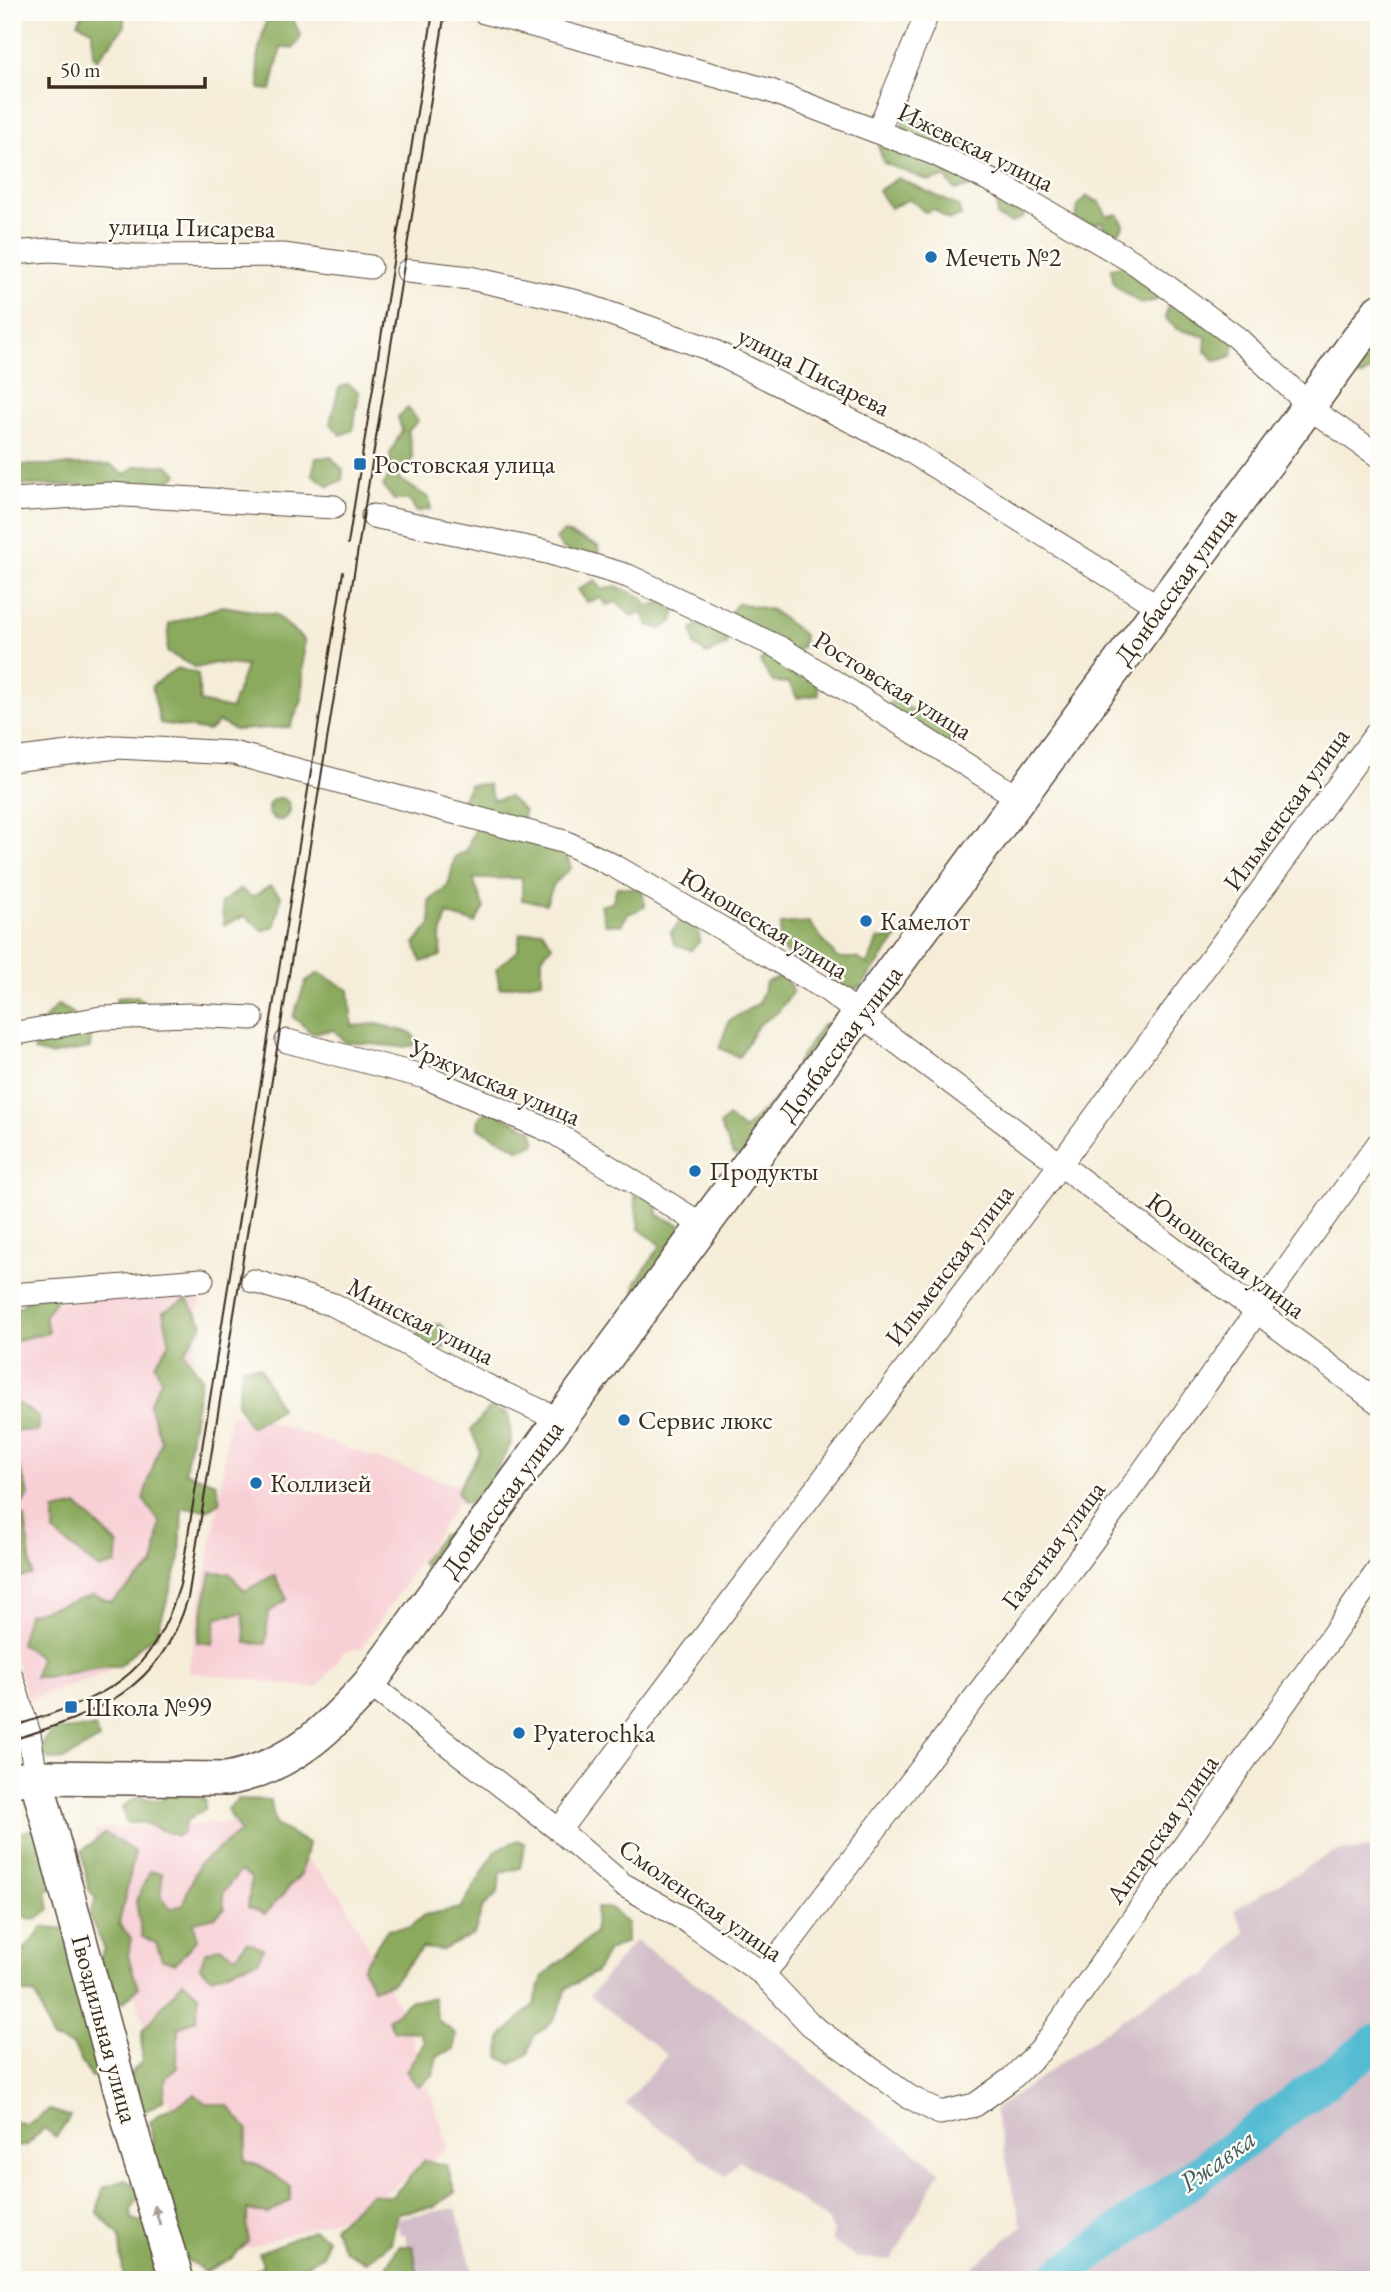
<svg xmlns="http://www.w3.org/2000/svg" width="1391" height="2292" font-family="'EB Garamond',serif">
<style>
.built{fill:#f7cfd5}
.industrial{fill:#d2bdc8}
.forest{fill:#8baa5d;stroke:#636a3e;stroke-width:2}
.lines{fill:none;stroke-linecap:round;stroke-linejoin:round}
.river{stroke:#54bbd2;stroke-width:37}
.street-casing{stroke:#57473a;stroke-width:25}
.secondary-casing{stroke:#57473a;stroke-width:36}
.street{stroke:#fff;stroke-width:23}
.secondary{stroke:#fff;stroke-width:33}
.tram{stroke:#3b2a1e;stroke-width:2}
.oneway{fill:#a79f9a}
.poi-dot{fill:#1f6fb2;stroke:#fdfcf7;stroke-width:2.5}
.labels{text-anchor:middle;stroke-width:5;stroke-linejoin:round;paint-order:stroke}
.street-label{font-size:26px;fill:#3b2a1e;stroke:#fdfcf7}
.poi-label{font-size:26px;fill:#3b2a1e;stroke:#fdfcf7;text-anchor:start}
.water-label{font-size:28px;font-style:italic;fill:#445d5d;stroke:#fdfcf7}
</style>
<rect width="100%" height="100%" fill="#fdfcf7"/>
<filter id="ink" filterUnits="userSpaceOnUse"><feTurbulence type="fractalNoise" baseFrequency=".0143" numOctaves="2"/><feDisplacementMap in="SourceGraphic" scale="14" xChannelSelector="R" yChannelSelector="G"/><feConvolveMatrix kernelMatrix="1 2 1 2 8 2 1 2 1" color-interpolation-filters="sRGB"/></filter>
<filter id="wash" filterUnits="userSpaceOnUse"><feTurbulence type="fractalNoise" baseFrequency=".00686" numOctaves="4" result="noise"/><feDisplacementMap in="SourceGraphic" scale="28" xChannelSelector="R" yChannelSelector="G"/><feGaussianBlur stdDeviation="1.57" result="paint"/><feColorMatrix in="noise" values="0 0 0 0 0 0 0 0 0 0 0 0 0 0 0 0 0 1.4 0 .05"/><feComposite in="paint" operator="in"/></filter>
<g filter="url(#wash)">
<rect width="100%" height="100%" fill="#f5edd8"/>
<g class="built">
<polygon points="201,1294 163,1581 132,1650 104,1674 28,1700 12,1646 12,1305"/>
<polygon points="230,1414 260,1418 467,1489 362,1648 344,1652 317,1688 188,1672 218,1508"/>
<polygon points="260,1821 283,1835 342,1896 404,2017 449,2148 355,2213 217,2258 90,1851 96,1829"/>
</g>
<g class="industrial">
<polygon points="1379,1847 1379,2280 957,2280 1022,2226 994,2110 1164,1990 1209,1974 1245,1932 1234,1910 1333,1852"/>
<polygon points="635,1940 749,2021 862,2113 940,2171 892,2260 856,2258 832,2241 833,2231 827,2219 739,2160 726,2176 625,2104 667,2055 590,1996"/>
<polygon points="456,2208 475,2280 413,2280 405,2234 400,2235 397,2218"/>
</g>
<g class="forest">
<polygon points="83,12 124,12 124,27 97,60 93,55 92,30 78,23"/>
<polygon points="268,13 293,19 301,37 293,49 281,47 271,90 260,89 257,58"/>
<polygon points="914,114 938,124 945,135 965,141 968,152 960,157 945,151 939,141 932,144 909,138 901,122"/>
<polygon points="888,139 939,163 945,173 963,173 970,187 955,190 945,177 929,181 884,163 878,146"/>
<polygon points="898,178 958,206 961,216 948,220 934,209 925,212 910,199 890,208 878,191"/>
<polygon points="1087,196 1099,202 1107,216 1118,214 1124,225 1114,239 1104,236 1103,222 1089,225 1076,219 1078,205"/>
<polygon points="1005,198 1024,204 1024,217 1011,223 997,217 997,202"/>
<polygon points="1125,265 1157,285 1157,300 1141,304 1114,285 1111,268"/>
<polygon points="1180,300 1234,343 1232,356 1216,361 1205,351 1206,337 1177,329 1165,318 1169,304"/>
<polygon points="1379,335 1379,353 1372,355 1372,370 1360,377 1352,372"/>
<polygon points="348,384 359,392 353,430 341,435 330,423 339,388"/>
<polygon points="408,408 418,421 408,431 413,458 398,478 429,498 431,509 417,512 409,500 394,500 383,486 390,474 390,454 402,430 398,417"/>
<polygon points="331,457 343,470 342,480 329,486 312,474 316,458"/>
<polygon points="20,465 111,465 125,475 135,466 167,465 178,474 152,494 135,492 123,483 114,486 21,485 13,475"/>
<polygon points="564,532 598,546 599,555 590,562 562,548 556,539"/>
<polygon points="595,580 603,590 616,586 642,597 648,606 661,602 675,610 673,622 660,629 648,625 642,612 632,616 616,602 607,605 601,598 586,602 578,589"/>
<polygon points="738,603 772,610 804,635 803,646 793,653 730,613"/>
<polygon points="223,606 276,615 304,640 302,700 290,727 235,730 219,722 209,731 160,723 152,686 177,668 198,674 200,702 231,709 246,666 215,663 196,668 167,652 169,624"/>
<polygon points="705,620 724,627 727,645 707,654 695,646 692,629"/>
<polygon points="767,654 787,659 796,677 816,677 819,695 797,698 789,683 773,682 760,662"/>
<polygon points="894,700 947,729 952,742 939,752 887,705"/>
<polygon points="488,784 493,800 509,797 524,811 521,836 565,849 571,868 554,884 546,904 522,900 522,878 473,879 484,908 475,923 447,914 440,939 441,956 421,962 415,943 431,924 429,901 448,886 455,857 466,851 476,826 462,799 470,785"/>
<circle cx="279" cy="809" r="11"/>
<polygon points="270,886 281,896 275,926 263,931 245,916 224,925 221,903 240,889 252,897"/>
<polygon points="617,887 642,889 645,907 628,914 621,925 605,924 601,905 612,903"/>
<polygon points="681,921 697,926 700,941 691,950 674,944 671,932"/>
<polygon points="809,922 837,958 857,958 868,965 877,940 899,935 861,987 844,992 830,970 799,964 778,946 781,924"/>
<polygon points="542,930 552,945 542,957 542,981 500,988 496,969 518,950 520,934"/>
<path d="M319,973l30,17 3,36 25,-2 34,9 8,11c-22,7 -50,-3 -73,-1l-12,-13 -22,3 -19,-16 13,-36z"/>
<polygon points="784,975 793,991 778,1012 758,1025 739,1057 719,1048 729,1021 759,1003 766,982"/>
<polygon points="137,996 151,1007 116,1013 116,998"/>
<path d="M58,1005l15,8 4,16 14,7 -1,12 -40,7 -16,-4c-2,-19 11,-33 24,-46z"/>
<polygon points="849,1020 755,1160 733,1155 720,1125 728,1117 744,1130 786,1088 797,1084 796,1064 823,1024"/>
<polygon points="490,1110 532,1130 536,1143 520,1150 478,1128 479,1117"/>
<polygon points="656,1189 658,1215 681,1225 684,1242 635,1301 635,1284 661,1245 639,1229 634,1195"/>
<polygon points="43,1282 59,1296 45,1315 48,1333 12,1341 12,1309 21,1307"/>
<path d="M187,1299l16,25 -19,28 17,25 -16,95 31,11 4,19 -13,8 -25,-2 -2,50 -24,78 -16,10 -20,20c-30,-1 -55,12 -85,11l5,-20 -20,-13 8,-30 66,-19 17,7 43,-37 6,-42 -17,-24 18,-58 -12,-36 12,-25 -6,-16 15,-21 -7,-31z"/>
<polygon points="440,1324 449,1335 444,1348 427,1352 416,1338 421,1326"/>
<polygon points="243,1366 260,1367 280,1409 250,1427 237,1403"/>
<polygon points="12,1400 39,1417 37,1432 12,1430"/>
<polygon points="489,1408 509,1414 511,1443 480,1504 463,1503 457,1491 480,1451 471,1430"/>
<polygon points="12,1464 19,1466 29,1495 16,1512 25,1518 32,1575 16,1578 12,1569"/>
<polygon points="78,1506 118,1545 116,1564 99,1569 54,1533 54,1511"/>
<polygon points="453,1534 457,1547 429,1576 421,1562 442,1535"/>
<polygon points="211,1572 229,1573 245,1591 274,1575 287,1599 268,1613 266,1644 246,1643 243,1613 217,1617 213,1644 197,1642"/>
<polygon points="95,1727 99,1739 65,1759 49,1760 39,1749 52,1731"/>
<polygon points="173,1789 205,1800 205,1809 185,1822 183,1833 177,1836 144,1823 126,1823 122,1807 138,1797 161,1801"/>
<polygon points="238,1799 270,1800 276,1825 308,1843 301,1874 265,1914 248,1907 251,1878 240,1871 223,1892 224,1909 215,1917 194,1922 197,1939 176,1963 162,1960 156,1943 142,1937 136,1901 150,1871 162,1873 161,1896 171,1909 182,1905 199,1864 240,1832 227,1809"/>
<polygon points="43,1825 70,1877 46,1892 50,1909 36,1920 18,1915 16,1894 12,1892 12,1836"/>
<polygon points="105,1833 135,1852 119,1924 131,1938 128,1956 138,1988 123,2003 108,1993 98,1961 105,1949 89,1916 96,1899 88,1888 82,1851"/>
<polygon points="518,1840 525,1844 520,1868 500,1873 498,1893 483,1907 474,1934 442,1950 422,1948 391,1984 373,1988 362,1968 387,1930 410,1927 424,1915 461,1908 496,1850"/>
<path d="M597,1908h14l17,16 -2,18 -18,8 -12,22 -29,16c-7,21 -12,37 -33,47l-6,19 -17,10 -12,-7 2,-20 33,-32 9,-29 51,-42z"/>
<polygon points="43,1927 72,1929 107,2058 98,2076 90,2077 73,2045 52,2039 36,1995 12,1991 12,1964"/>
<polygon points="247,1942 263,1948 259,1960 212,1977 200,1968 205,1953 220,1947 236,1956"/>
<polygon points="183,1981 199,1996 196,2019 178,2028 177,2068 166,2077 163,2100 146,2111 127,2096 126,2079 142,2061 142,2031"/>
<polygon points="433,1998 438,2020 456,2034 454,2049 437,2056 433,2075 418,2087 406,2071 424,2043 420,2032 394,2031 388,2020 411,2000"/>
<path d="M195,2094l10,9 24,3 19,24 -4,31 16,5 30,20v14l-22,14 -21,-4 1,32 -16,16 -28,14 -19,-14 -12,-27 -2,-32 -13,-16 -8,-61c12,-14 28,-14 45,-28z"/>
<polygon points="49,2110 70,2116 56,2137 44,2128 27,2145 12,2148 12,2121 26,2125"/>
<polygon points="425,2160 447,2166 455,2192 434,2207 398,2213 391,2243 366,2262 345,2251 333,2227 371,2194 392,2197"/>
<polygon points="125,2180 144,2191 131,2209 132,2220 154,2225 170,2269 157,2280 124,2280 119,2235 97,2213 103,2188"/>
<polygon points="313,2230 327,2238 323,2255 288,2276 289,2280 240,2280 263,2265 259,2253"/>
<polygon points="399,2246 413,2246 418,2280 379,2280"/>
</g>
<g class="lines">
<polyline class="river" points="1054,2280 1379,2041"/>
</g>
</g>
<g filter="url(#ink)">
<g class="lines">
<defs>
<g id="street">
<polyline points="484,12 768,90 933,153 1006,188 1135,263 1237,338 1321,416 1379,456"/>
<polyline points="878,131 928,12"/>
<polyline points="12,253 50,250 136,256 283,255 370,267"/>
<polyline points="408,271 470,278 577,302 707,348 907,449 1159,607"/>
<polyline points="12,500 108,494 334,507"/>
<polyline points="373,516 547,552 628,576 782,649 1019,798"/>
<polyline points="12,760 117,747 233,753 565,842 616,867 826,989 1379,1403"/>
<polyline points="12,1034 101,1018 190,1015 252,1018"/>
<polyline points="287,1041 425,1077 555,1133 704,1226"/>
<polyline points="253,1281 334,1305 470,1378 560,1420"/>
<polyline points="12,1295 202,1280"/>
<polyline points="12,1678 29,1734 36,1777"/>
<polyline points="369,1684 559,1830 622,1884 684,1919 763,1974 811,2025 908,2096 940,2113 975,2105 1011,2079 1040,2051 1379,1569"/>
<polyline points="559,1830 1059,1166 1379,730"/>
<path d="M763,1974l24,-28c108,-144 219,-287 325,-432 90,-123 176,-249 267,-371"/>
</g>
<g id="secondary">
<polyline points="36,1777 136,2147 177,2280"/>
<path d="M12,1780l24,-3 191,2c64,-13 100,-48 142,-95l191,-264 819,-1109"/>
</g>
</defs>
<use href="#street" class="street-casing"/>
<use href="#secondary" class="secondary-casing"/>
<use href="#street" class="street"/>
<use href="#secondary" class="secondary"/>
<g class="tram">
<polyline points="348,544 433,12"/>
<path d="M12,1727c92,-31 137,-42 168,-142l163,-1013"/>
<path d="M12,1740c86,-27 148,-49 176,-142l257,-1586"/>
</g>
</g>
<defs><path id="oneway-solid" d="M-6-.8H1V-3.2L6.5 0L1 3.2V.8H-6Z" transform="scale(1.75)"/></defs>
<use class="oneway" href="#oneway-solid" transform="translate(157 2215) rotate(-107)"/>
</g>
<g class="poi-dot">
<circle cx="931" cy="257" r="7"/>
<rect x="353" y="457" width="14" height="14" rx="3.5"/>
<circle cx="866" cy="921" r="7"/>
<circle cx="695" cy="1171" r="7"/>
<circle cx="624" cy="1420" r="7"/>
<circle cx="256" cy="1483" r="7"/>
<rect x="64" y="1700" width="14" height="14" rx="3.5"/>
<circle cx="519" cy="1733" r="7"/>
</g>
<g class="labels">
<g class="street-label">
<text transform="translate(976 147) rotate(26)" y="9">Ижевская улица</text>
<text transform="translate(192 227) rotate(1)" y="9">улица Писарева</text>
<text transform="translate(814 371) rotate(27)" y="9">улица Писарева</text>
<text transform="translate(1175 586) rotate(-54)" y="9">Донбасская улица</text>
<text transform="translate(893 685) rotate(32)" y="9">Ростовская улица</text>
<text transform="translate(1286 809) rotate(-54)" y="9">Ильменская улица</text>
<text transform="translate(764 923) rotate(31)" y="9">Юношеская улица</text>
<text transform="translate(840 1043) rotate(-53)" y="9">Донбасская улица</text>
<text transform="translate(495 1082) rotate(23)" y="9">Уржумская улица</text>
<text transform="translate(1226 1255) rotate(37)" y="9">Юношеская улица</text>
<text transform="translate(949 1265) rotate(-53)" y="9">Ильменская улица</text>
<text transform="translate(421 1321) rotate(27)" y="9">Минская улица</text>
<text transform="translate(502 1499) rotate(-54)" y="9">Донбасская улица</text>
<text transform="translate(1053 1545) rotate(-53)" y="9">Газетная улица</text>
<text transform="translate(1162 1829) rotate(-55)" y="9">Ангарская улица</text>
<text transform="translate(701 1900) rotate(35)" y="9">Смоленская улица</text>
<text transform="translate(105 2029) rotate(75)" y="9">Гвоздильная улица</text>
</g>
<g class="poi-label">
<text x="945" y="266">Мечеть №2</text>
<text x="374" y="473">Ростовская улица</text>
<text x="880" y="930">Камелот</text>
<text x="709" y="1180">Продукты</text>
<text x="638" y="1429">Сервис люкс</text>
<text x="270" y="1492">Коллизей</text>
<text x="85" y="1716">Школа №99</text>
<text x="533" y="1742">Pyaterochka</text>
</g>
<g class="water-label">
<text transform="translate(1217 2160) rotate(-36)" y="10">Ржавка</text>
</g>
</g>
<rect width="1391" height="2292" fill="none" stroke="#fdfcf7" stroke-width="42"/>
<path d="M49 77v10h156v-10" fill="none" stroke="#3b2a1e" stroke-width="3.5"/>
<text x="60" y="77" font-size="21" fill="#3b2a1e" stroke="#fdfcf7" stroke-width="5" paint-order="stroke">50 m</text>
</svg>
